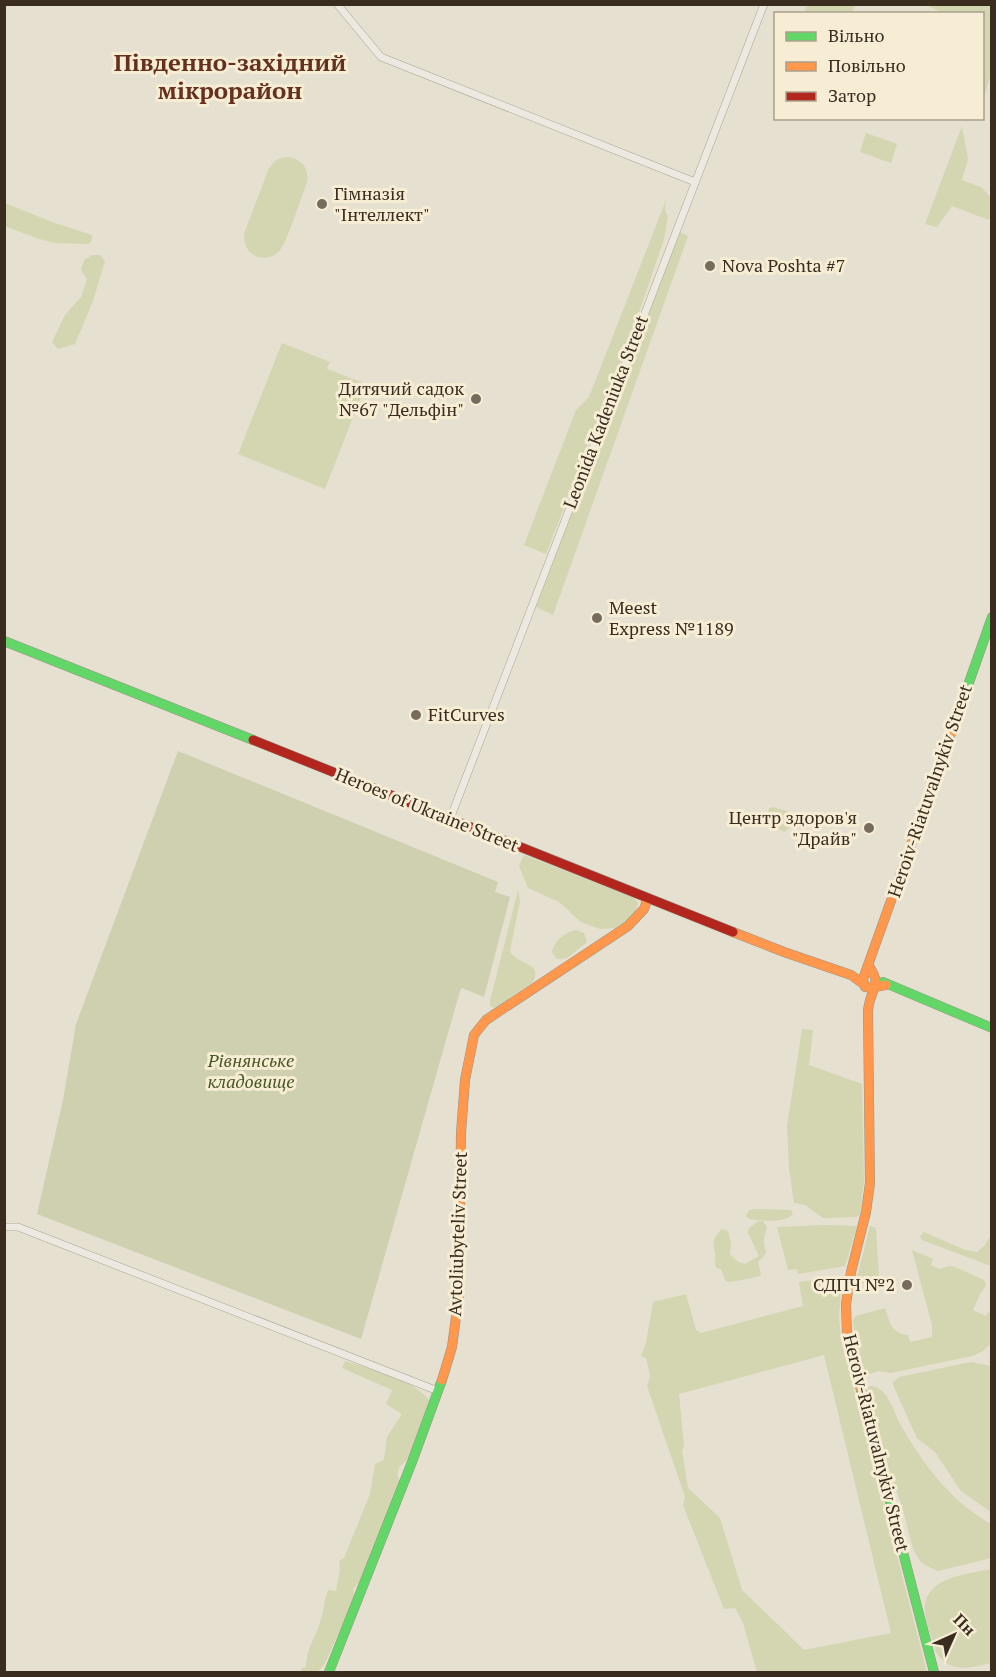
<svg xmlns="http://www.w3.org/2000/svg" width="996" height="1677" font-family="'PT Serif',serif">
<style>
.green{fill:#d3d6b1;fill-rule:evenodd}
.cemetery{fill:#ced0b0}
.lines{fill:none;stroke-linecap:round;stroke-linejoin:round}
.street-casing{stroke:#aba497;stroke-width:8}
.fast-casing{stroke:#9a9488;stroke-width:10}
.slow-casing{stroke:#9a9488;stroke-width:10}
.jam-casing{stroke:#9a9488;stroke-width:10}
.street{stroke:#ede9e0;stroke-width:7}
.fast{stroke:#63d668;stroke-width:9}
.slow{stroke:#ff974d;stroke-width:9}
.jam{stroke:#b3261e;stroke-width:9}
.poi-dot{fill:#766c5d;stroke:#f6edd4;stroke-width:2}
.labels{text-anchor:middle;stroke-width:6;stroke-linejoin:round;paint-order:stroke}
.poi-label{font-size:18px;fill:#3a2d1f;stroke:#f6edd4;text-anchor:start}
.street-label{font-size:18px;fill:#3a2d1f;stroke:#f6edd4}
.park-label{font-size:18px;font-style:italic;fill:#485625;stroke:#f6edd4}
.district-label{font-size:24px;font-weight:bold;fill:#66301e;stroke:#f6edd4}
</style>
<rect width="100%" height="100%" fill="#e5e0cf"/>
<g class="green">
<polygon points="807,5 807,4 855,5 852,13 804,13"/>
<polygon points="926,5 991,5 991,74 983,100 982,14 944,13"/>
<polygon points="962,126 968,159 962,180 981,187 991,198 991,214 989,220 952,206 937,227 925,224"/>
<polygon points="866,133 897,144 891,163 860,152"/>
<path d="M286,157c15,1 23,10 21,25 -7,17 -18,56 -27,68 -6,8 -18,10 -26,5 -8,-5 -10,-12 -10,-21l25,-66 7,-8z"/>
<polygon points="666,200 665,211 668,216 664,239 633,330 546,554 524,545 576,410 589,397"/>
<polygon points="5,203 52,222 92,235 92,240 89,244 55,243 36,238 5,226"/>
<polygon points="680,232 688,236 553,615 536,607"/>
<polygon points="92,255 100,255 105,261 93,301 75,344 58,349 52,342 65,315 81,297 87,279 81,270 84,260"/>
<polygon points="282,343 330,362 327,369 366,384 325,489 238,454"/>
<polygon points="773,807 787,811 794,817 792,825 785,832 773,827 768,809"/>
<polygon points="524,855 634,898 638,903 634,917 615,928 600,929 581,922 559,902 528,888 519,866"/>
<path d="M518,890l2,11 -10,50c6,14 35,11 22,32l-38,25 -4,-2v-5z"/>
<path d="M576,930l8,3 3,9 -20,16 -10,1 -5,-7c2,-11 13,-20 24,-22z"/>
<polygon points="802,1029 813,1030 809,1065 862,1084 864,1182 860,1214 857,1217 823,1218 805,1205 794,1203 789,1168 787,1126"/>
<path d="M756,1209l35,1 2,4c-7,9 -33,7 -44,5l-3,-3 3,-6z"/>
<path d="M758,1221h5l4,6c-1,4 -2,7 -3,11 -1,14 8,12 -6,24l3,13c-4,3 -26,6 -33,7l-3,-2 -4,-11 -5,-1c-2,-6 0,-10 -1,-16 -3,-11 -1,-15 7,-23l6,2 3,12 -1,11 8,8 7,2 14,-8 -11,-23 1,-5z"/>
<polygon points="826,1225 857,1226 845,1266 798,1274 797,1269 788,1270 777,1227"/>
<polygon points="870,1226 876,1228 879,1277 877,1280 860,1284 856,1281"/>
<polygon points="924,1232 965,1250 977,1252 985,1245 991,1235 991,1266 922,1240 920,1236"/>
<path d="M912,1250l21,9 -2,6 8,4 10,-3 6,1 29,13 2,6 -5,6 -8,18 13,6 2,-4 3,2v29l-8,8 -11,5 -81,17 -13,-2 -13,5 -10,-41 -2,-15 3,-4 29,-8c5,15 6,25 23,27l2,7 22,-5v-12z"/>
<path d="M820,1279l22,3 -3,33 2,24 86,333h-170l-14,-49 -8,-15 -11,1 -41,-104 2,-8 -38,-111 3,-10 -4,-18 -5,-2 5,-13 7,-41 33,-8 10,36 5,3 102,-27 -4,-24zM824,1355l67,278 -87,17 -62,-60 -22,-72 -32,-30 -6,-37 2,-4 -5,-53z"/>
<path d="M345,1361c27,9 65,16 84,39l-20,58 -9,8 -3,8 3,8 -39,98 -8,9 2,8 -31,68 -5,5 1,2h-19l1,-4 4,-1c1,-22 9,-26 14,-45 4,-11 4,-21 8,-32l8,1 4,-22 -1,-8 5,-3 26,-64 5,-30 9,-4 3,-23 15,-23 -16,-10 6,-14 -50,-22z"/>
<polygon points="971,1362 991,1366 991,1512 961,1491 935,1452 917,1438 893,1385 893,1382 899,1377"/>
<path d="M873,1386c15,4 20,23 26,36 23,41 51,79 92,102v34l-53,13 -13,-6 -5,-4 -7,-12 -11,-43 -14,-37 -21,-82z"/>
<path d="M991,1569v94c-21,5 -42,11 -55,-11 -4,-13 -10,-28 -11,-41 -2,-34 43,-37 66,-42z"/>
</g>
<polygon class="cemetery" points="178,751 498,882 495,892 510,897 484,997 462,988 460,991 361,1339 37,1214 63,1100 76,1024"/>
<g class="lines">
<defs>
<g id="street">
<polyline points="337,4 381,57 695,182"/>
<polyline points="450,819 764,4"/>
<polyline points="4,1227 18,1227 438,1391"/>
</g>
<g id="fast">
<polyline points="4,641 253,740"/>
<polyline points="966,691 992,617"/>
<polyline points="883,982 992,1028"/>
<polyline points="861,1390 934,1672"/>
<polyline points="329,1672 412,1462 442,1380"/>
</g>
<g id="slow">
<polyline points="733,932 784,952 851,975 869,988 886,985"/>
<polyline points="865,987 863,979 966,691"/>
<polyline points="442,1380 452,1347 459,1294 461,1133 465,1080 474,1035 486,1020 628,926 644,909 648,898"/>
<path d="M861,1390l-14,-56 -1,-30 5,-32 15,-60 4,-29 -2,-172c2,-23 15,-25 1,-45"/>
</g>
<polyline id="jam" points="253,740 733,932"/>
</defs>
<use href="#street" class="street-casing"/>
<use href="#fast" class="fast-casing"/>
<use href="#slow" class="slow-casing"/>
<use href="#jam" class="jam-casing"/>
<use href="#street" class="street"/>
<use href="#fast" class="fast"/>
<use href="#slow" class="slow"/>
<use href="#jam" class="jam"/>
</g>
<g class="poi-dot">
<circle cx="322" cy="204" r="6"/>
<circle cx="710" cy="266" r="6"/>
<circle cx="476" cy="399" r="6"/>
<circle cx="597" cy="618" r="6"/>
<circle cx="416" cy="715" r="6"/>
<circle cx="869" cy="828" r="6"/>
<circle cx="907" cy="1285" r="6"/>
</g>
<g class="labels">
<g class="poi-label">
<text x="334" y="200">Гімназія<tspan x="334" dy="21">"Інтеллект"</tspan></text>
<text x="722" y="272">Nova Poshta #7</text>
<text x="464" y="395" text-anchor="end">Дитячий садок<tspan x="464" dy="21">№67 "Дельфін"</tspan></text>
<text x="609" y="614">Meest<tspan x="609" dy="21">Express №1189</tspan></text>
<text x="428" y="721">FitCurves</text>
<text x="857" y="824" text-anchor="end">Центр здоров'я<tspan x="857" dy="21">"Драйв"</tspan></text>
<text x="895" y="1291" text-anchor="end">СДПЧ №2</text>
</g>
<g class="street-label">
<text transform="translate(606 412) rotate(-69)" y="6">Leonida Kadeniuka Street</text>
<text transform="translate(930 791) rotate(-71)" y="6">Heroiv-Riatuvalnykiv Street</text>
<text transform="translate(427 810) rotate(22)" y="6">Heroes of Ukraine Street</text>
<text transform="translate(458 1234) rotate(-88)" y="6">Avtoliubyteliv Street</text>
<text transform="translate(876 1443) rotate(76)" y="6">Heroiv-Riatuvalnykiv Street</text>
</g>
<g class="park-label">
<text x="251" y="1067">Рівнянське<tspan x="251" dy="21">кладовище</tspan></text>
</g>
<g class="district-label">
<text x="230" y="71">Південно-західний<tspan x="230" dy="28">мікрорайон</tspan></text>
</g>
</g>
<rect width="996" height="1677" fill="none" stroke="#3a2d1f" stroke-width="12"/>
<rect x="774" y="12" width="210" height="108" fill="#f6edd4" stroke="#aba08c" stroke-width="1.5"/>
<rect x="786" y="32" width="30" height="9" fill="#63d668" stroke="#aba08c" stroke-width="1.5"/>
<text x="828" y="42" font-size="18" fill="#3a2d1f">Вільно</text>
<rect x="786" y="62" width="30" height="9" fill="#ff974d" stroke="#aba08c" stroke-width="1.5"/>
<text x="828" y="72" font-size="18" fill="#3a2d1f">Повільно</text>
<rect x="786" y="92" width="30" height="9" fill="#b3261e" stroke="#aba08c" stroke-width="1.5"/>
<text x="828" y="102" font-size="18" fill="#3a2d1f">Затор</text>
<g transform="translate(954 1635) rotate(45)" stroke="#f6edd4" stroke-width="4.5" paint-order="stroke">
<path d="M0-4.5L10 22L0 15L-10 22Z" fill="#3a2d1f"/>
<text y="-9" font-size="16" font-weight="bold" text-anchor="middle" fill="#3a2d1f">Пн</text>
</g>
</svg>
